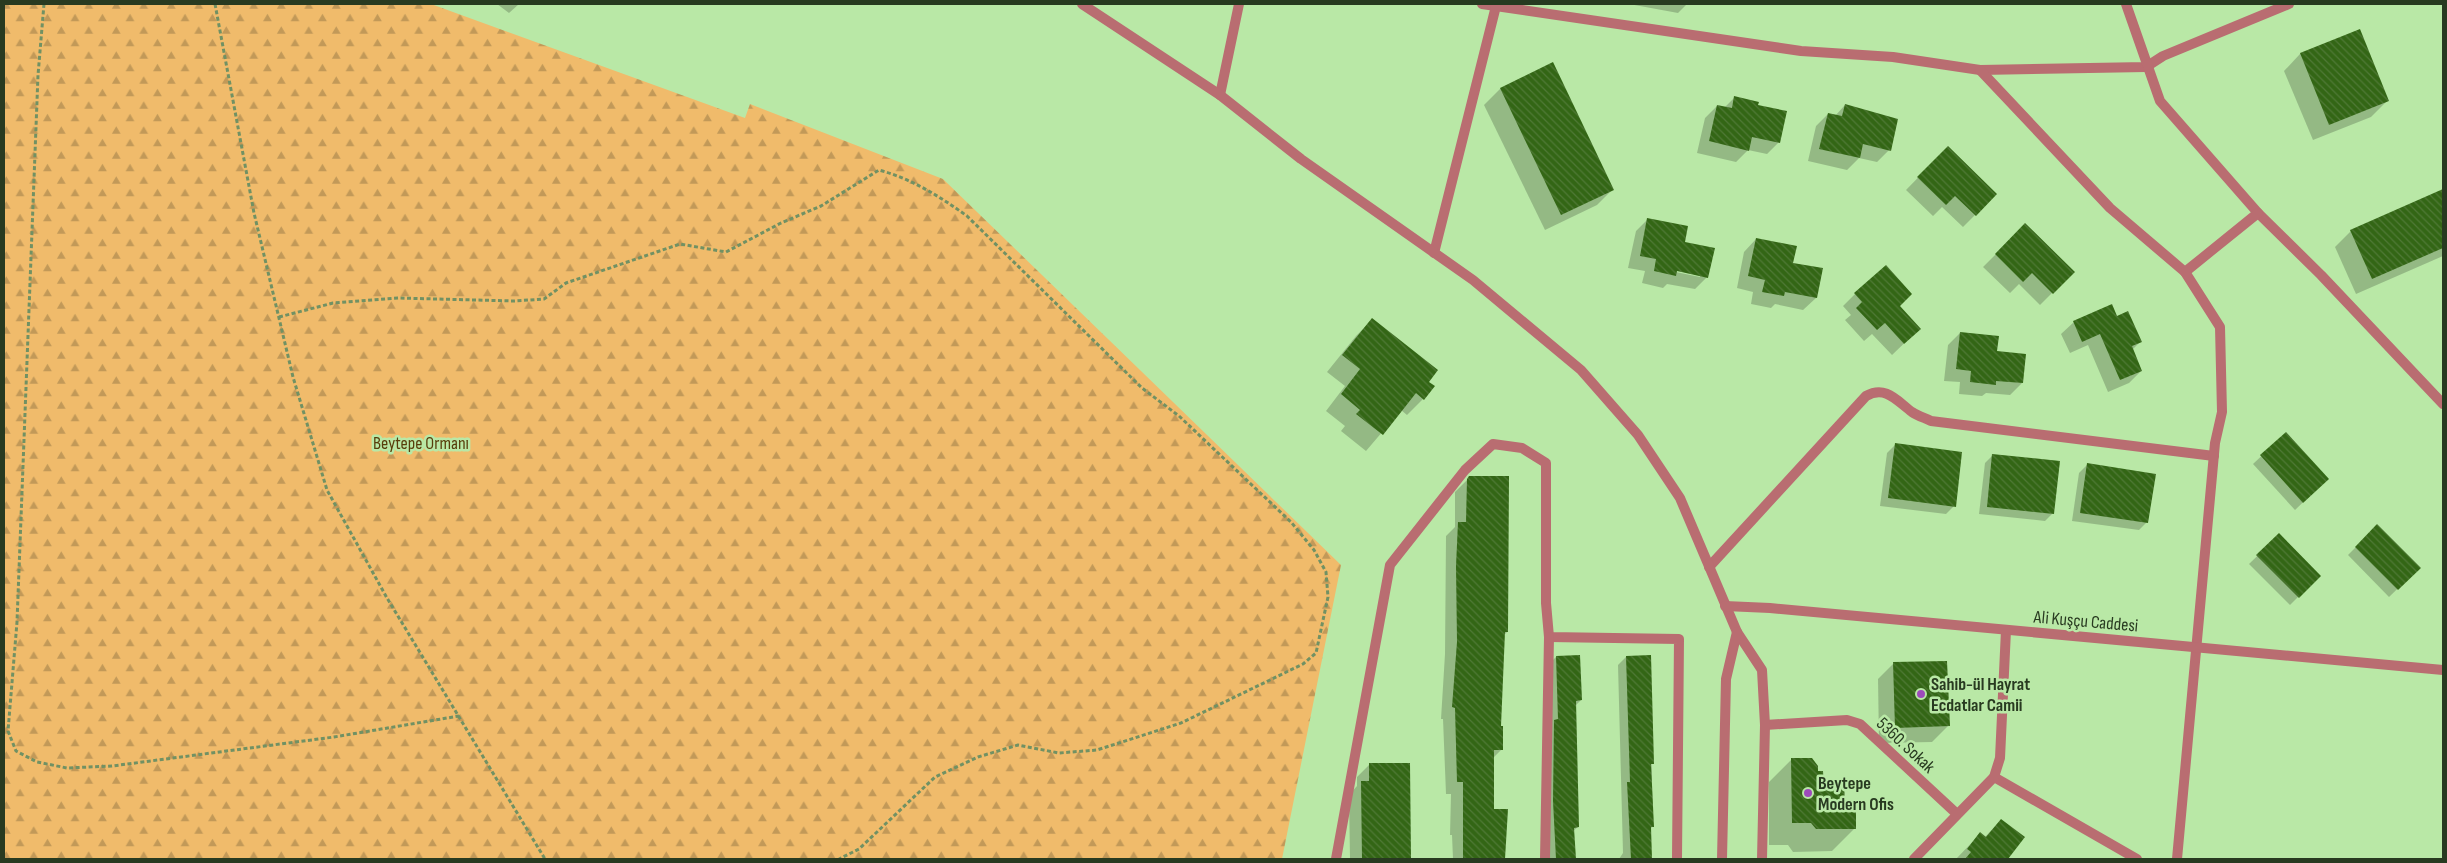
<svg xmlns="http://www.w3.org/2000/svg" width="2447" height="863" font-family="'Sofia Sans Condensed',sans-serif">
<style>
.forest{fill:url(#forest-firs)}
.shadow{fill:#0003;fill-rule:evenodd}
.building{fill:url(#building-back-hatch)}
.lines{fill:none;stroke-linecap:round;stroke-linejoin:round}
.path{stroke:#719163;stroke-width:3;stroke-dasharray:4 2.5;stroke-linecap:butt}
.minor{stroke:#b96d71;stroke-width:10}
.tertiary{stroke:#b96d71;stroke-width:10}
.poi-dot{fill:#9d4bba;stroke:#b9e8a6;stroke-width:2}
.labels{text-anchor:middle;stroke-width:5;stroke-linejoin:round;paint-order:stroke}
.park-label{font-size:18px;fill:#583d0b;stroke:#b9e8a6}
.street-label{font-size:18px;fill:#283a20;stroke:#b9e8a6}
.poi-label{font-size:18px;font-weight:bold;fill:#283a20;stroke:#b9e8a6;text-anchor:start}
</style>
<defs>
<pattern id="forest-firs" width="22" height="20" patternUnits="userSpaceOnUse" patternTransform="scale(1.25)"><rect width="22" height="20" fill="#f0bb6b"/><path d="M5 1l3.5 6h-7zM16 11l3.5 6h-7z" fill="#c29958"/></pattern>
<pattern id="building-back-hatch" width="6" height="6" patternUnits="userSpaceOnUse" patternTransform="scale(1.25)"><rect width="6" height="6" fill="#336615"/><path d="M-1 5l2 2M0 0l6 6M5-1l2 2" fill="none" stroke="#4f7936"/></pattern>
</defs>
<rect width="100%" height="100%" fill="#b9e8a6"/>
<polygon class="forest" points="4,4 431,4 745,118 750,104 943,179 1341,565 1282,859 4,859"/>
<g class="shadow">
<polygon points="497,4 519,4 509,13"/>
<polygon points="1629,4 1687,4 1678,13"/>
<polygon points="2359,31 2387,101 2371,117 2313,140 2284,71 2300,54"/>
<polygon points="1552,64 1613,189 1597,205 1545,230 1484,105 1500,89"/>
<polygon points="1735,97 1757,106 1779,142 1767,154 1748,150 1736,162 1697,153 1705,118 1717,106 1724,108"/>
<polygon points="1845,105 1889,150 1877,162 1859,158 1847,170 1808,161 1816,126 1828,114 1835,116"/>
<polygon points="1948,147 1996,194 1963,227 1942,207 1933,216 1906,190"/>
<polygon points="2443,190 2443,256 2356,294 2335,247 2351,231"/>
<path d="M1648,219l36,24 23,34 -12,12 -28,-5 -4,4 -21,-5 3,-12 -17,-3 8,-37zM1671,269l29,6v2l-29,-6z"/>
<polygon points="2025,225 2073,272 2040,305 2019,284 2010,293 1983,267"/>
<polygon points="1756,239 1792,264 1821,269 1816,298 1803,310 1775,304 1771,308 1751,304 1753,292 1737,288 1744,252"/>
<polygon points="1855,294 1899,306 1919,329 1892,355 1872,334 1864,341 1845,320 1851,315 1843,306"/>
<polygon points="2117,318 2140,342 2132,350 2141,371 2129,383 2108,392 2088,345 2070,353 2061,334 2074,322"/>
<polygon points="1372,320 1427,382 1423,399 1407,415 1401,410 1366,451 1341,431 1345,426 1326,411 1345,386 1327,372 1356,336"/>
<polygon points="1960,333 1996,352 2022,383 2010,395 1986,393 1982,396 1959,394 1960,382 1944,381 1948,345"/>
<polygon points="2286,433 2319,487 2295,510 2253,464"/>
<polygon points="1895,445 1954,506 1946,514 1880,506 1887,453"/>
<polygon points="1993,455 2053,513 2045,521 1979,514 1985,463"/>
<polygon points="2087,465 2147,522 2139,530 2072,521 2079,473"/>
<polygon points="1470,477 1507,632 1504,635 1500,727 1502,749 1492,759 1492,810 1503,859 1453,859 1452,835 1450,835 1451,794 1446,794 1443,719 1441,719 1445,654 1446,536 1455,527 1455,492"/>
<polygon points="2377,526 2419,568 2389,597 2348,555"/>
<polygon points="2279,535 2319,576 2290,605 2249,564"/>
<polygon points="1649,656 1653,826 1650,829 1651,859 1619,859 1623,853 1618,665 1626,657"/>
<polygon points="1556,657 1581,700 1575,706 1578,827 1573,831 1575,859 1544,859 1548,665"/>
<polygon points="1894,663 1948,726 1932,742 1879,743 1878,679"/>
<polygon points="1792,759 1817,772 1822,788 1847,807 1855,828 1832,851 1793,852 1788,845 1769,845 1769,782"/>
<polygon points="1369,765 1409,842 1409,859 1350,859 1349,795 1357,786 1357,777"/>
<polygon points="2001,820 2009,859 1956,859 1980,834 1985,837"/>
</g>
<g class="building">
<polygon points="2360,29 2389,101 2329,125 2300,53"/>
<polygon points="1553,62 1614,190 1561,215 1500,88"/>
<polygon points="1734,96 1759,102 1758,105 1787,111 1780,143 1752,137 1749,151 1709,141 1717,105 1732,108"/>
<polygon points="1845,104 1898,119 1891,151 1863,144 1860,158 1819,149 1828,113 1842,116"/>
<polygon points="1948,146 1997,194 1976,216 1955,196 1946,205 1917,177"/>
<polygon points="2443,189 2443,248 2372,279 2350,230"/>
<polygon points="1647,218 1688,226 1685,242 1715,248 1708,278 1677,271 1676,276 1654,271 1656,259 1640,256"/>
<polygon points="2025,223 2075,272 2053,294 2032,273 2023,282 1995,254"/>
<polygon points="1756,238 1797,246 1793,263 1823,268 1817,298 1785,292 1784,296 1762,292 1765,280 1748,276"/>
<polygon points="1886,265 1912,294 1900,306 1921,329 1904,344 1885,323 1877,330 1856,308 1862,302 1854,293"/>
<polygon points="2112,304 2117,316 2128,311 2142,342 2132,346 2142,371 2120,380 2100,334 2082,342 2073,321"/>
<polygon points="1372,318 1438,370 1429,382 1435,386 1424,400 1416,393 1383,435 1356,414 1360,410 1341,394 1360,369 1342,355"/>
<polygon points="1960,332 1999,336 1997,351 2026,354 2023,383 1996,381 1996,385 1970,382 1971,371 1956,369"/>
<polygon points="2286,432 2329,479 2303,503 2260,455"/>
<polygon points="1895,443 1962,452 1956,507 1888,498"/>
<polygon points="1992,454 2060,461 2054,514 1987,507"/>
<polygon points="2087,463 2156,474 2148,523 2080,513"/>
<polygon points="1469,476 1509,476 1508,632 1505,632 1501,726 1503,726 1503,750 1494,750 1494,809 1508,809 1505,859 1463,859 1463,782 1457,782 1455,708 1452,707 1457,642 1456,566 1458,522 1466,522 1467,479"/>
<polygon points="2377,524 2421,568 2398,590 2355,547"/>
<polygon points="2279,533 2321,576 2299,598 2256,555"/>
<polygon points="1580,655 1582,700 1576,701 1579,827 1574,828 1576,859 1556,859 1553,801 1554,720 1558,719 1556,656"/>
<polygon points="1651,655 1654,764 1651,764 1654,827 1651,827 1652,859 1631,859 1627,782 1630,782 1626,656"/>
<polygon points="1947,661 1950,726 1895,728 1893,662"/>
<polygon points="1791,758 1812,758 1818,766 1818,771 1823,771 1824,786 1844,786 1845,800 1848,800 1848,806 1856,809 1856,829 1816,829 1811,823 1792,823"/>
<polygon points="1369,763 1410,763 1411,859 1362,859 1361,781 1369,781"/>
<polygon points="2001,819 2025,837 2008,859 1965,859 1971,852 1967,849 1980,832 1986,837"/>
</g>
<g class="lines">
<g class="path">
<polyline points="44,4 38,75 17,622 8,731 16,751 37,762 67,768 112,766 334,737 459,716"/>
<polyline points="215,4 254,213 293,377 327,490 387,598 545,859"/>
<path d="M279,317l54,-14 65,-5 116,3 30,-2 22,-16 114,-39 46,8 55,-29 40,-17 58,-36c33,9 60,26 88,46l175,172 37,28 112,106 23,28 12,22 2,25 -12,56 -13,11 -122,59 -84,27 -38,3 -41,-8 -40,12 -43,20 -76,72 -20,10"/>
</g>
<g class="minor">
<polyline points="1482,4 1801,51 1893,57 1980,70 2146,67 2163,56 2289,4"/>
<polyline points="2126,4 2160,101 2258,213 2321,275 2443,404"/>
<polyline points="1980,70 2110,208 2185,272 2258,213"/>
<polyline points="1220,95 1239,4"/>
<polyline points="1434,253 1496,6"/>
<path d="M1709,567l157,-171c20,-11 31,5 46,16 6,4 13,6 19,9l283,35"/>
<polyline points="1765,725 1847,720 1860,724 1957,814"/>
<polyline points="1994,777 2137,859"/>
<polyline points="1336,859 1390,565 1465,470 1493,444 1522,448 1546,463 1546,603 1549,637 1679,639 1677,859"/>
<polyline points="1545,859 1549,637"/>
<polyline points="1914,859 1994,777 2000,758 2006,630"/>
<polyline points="2177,859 2215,443 2222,412 2220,327 2185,272"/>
</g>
<g class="tertiary">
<polyline points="1082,4 1220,95 1301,159 1473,280 1581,370 1638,435 1680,498 1737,632 1762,670 1765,725 1762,859"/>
<polyline points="1725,606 1770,608 2443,670"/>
<polyline points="1722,859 1726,679 1737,632"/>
</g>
</g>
<g class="poi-dot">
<circle cx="1921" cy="694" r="5"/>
<circle cx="1808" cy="793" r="5"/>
</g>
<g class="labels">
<g class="park-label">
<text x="421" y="449">Beytepe Ormanı</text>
</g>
<g class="street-label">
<text transform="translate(2086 621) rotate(5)" y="6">Ali Kuşçu Caddesi</text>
<text transform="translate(1906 745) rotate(43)" y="6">5360. Sokak</text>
</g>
<g class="poi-label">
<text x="1931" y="690">Sahib-ül Hayrat<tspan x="1931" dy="21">Ecdatlar Camii</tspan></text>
<text x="1818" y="789">Beytepe<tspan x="1818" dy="21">Modern Ofis</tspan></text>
</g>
</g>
<rect width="2447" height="863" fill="none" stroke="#283a20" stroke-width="10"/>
</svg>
